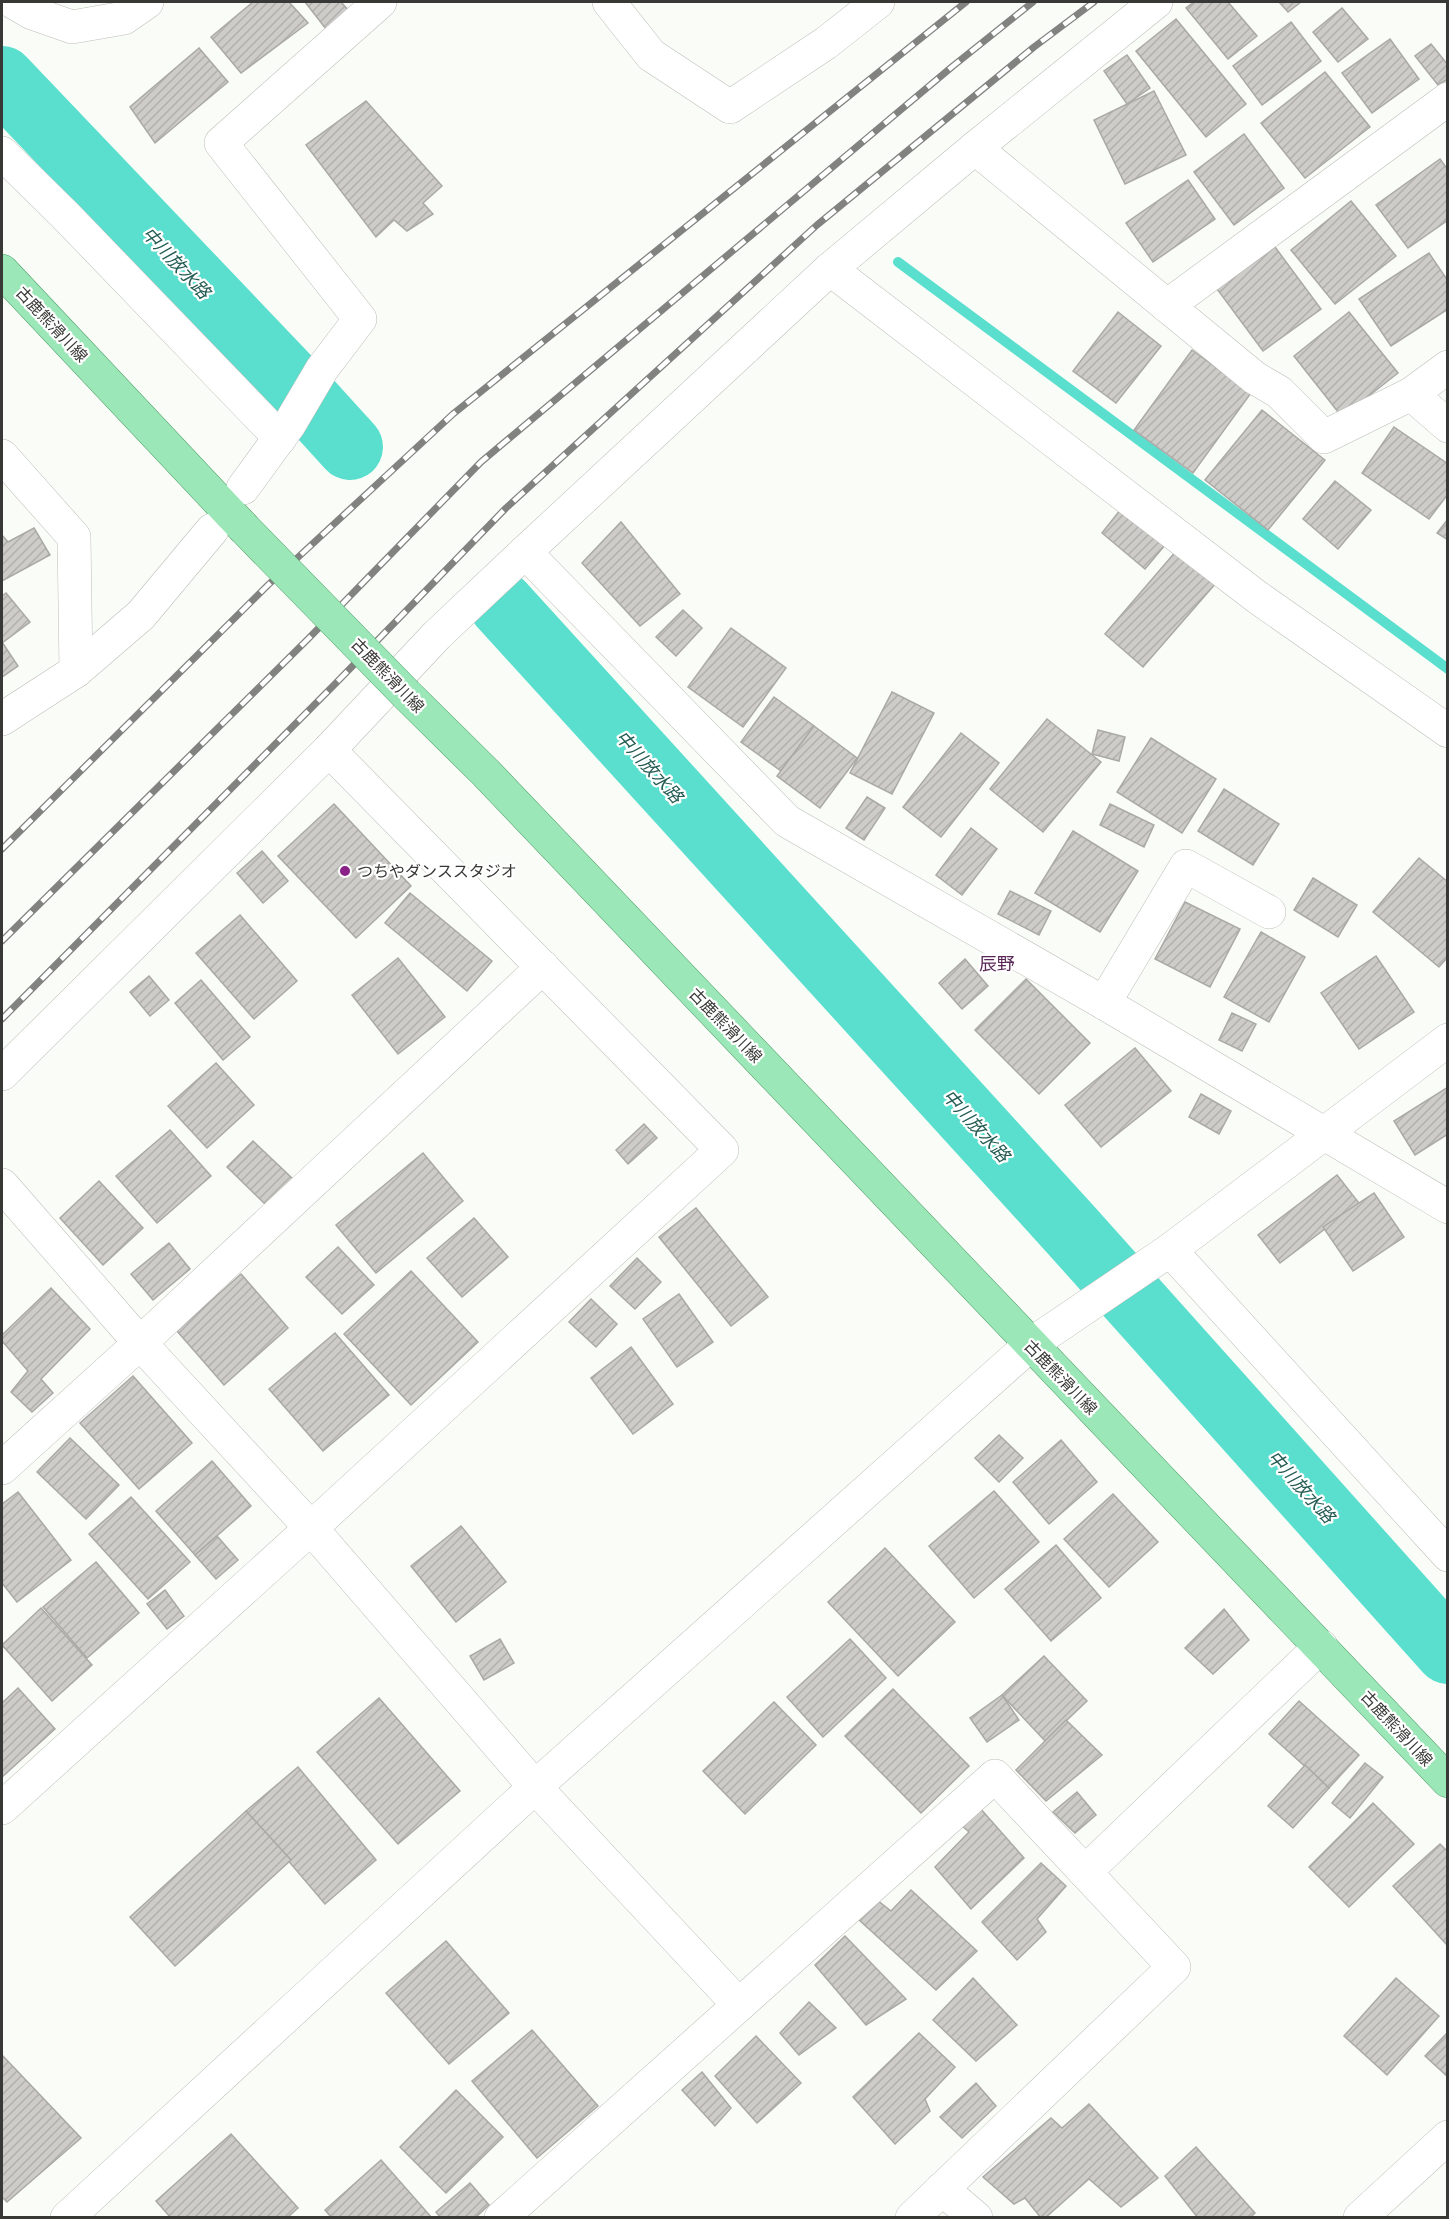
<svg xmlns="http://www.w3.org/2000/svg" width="1449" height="2219" font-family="Barlow,'Noto Sans JP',sans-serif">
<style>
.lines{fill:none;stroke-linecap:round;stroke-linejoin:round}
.stream{stroke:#5adfce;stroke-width:10}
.river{stroke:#5adfce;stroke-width:66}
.building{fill:url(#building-hatch);stroke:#aaa9a5;stroke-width:1.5}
.minor-casing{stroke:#bdbeba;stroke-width:34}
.major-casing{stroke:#4e9f6b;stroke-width:34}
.minor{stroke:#fff;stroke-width:33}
.major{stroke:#9ce7b7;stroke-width:33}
.rail-casing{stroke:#828280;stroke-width:7}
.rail{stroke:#fff;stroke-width:4.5;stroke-dasharray:14;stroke-linecap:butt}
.major-bridge-casing{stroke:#4e9f6b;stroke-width:34;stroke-linecap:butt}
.major-bridge{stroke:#9ce7b7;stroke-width:33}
.poi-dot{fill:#8a2187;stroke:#fff;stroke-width:2}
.labels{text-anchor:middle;stroke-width:4.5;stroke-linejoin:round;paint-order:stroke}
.street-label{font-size:16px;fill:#383837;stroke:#fff}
.poi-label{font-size:16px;fill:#383837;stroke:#fff;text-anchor:start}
.water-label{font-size:18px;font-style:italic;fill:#245c54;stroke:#fff}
.neighbourhood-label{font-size:18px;fill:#592656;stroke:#fff}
</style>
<defs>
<pattern id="building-hatch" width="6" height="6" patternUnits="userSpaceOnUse" patternTransform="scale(1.5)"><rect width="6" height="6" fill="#cdccc8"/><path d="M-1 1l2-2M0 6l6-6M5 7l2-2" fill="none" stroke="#b1b0ac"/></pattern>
</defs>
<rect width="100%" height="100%" fill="#fafcf7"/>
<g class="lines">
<polyline class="stream" points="898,262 1448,669"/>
<g class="river">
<polyline points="2,79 290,381 350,447"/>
<polyline points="501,604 1071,1230 1448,1651"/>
</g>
</g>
<g class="building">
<polygon points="253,2 289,2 308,23 241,73 211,37"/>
<polygon points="305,2 341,2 349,11 326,29"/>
<polygon points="1194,2 1228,2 1257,36 1228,59 1186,8"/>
<polygon points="1279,2 1301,2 1288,12"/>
<polygon points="1342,8 1368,39 1338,62 1313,32"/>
<polygon points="1176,19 1246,104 1206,137 1136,51"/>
<polygon points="1291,22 1321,61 1262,105 1233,66"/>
<polygon points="1390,39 1419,79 1372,113 1342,73"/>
<polygon points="1431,44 1448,65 1448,79 1438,85 1415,56"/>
<polygon points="199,48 228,82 155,143 130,107"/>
<polygon points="1127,55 1150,88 1127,104 1104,71"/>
<polygon points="1325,72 1370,127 1305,178 1261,123"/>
<polygon points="1154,91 1186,155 1125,184 1094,120"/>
<polygon points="366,101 442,186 423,203 433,214 407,231 394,220 376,237 306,145"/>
<polygon points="1244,134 1284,188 1234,225 1194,172"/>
<polygon points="1440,159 1448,170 1448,220 1408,248 1376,205"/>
<polygon points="1188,180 1215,219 1153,262 1126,223"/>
<polygon points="1351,201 1396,256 1335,304 1291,250"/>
<polygon points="1275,247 1321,309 1263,351 1217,289"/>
<polygon points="1429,253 1448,281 1448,309 1391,346 1359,299"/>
<polygon points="1118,312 1161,346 1116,403 1073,371"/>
<polygon points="1349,312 1398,373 1342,417 1294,356"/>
<polygon points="1192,350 1251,393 1193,473 1134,430"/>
<polygon points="1262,410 1325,460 1268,530 1205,480"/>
<polygon points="1394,427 1448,464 1448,494 1429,519 1362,473"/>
<polygon points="1335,481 1371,510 1338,549 1303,519"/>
<polygon points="1121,509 1165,545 1145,569 1102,533"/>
<polygon points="1448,519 1448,540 1437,533"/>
<polygon points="621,522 680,594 640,626 582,563"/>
<polygon points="34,528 50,555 2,581 2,535 8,542"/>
<polygon points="1177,550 1216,583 1143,667 1105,634"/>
<polygon points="6,593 30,622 2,643 2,596"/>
<polygon points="683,610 702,628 676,656 656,637"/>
<polygon points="731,628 786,668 743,727 688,687"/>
<polygon points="2,642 18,666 2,677"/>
<polygon points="892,692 934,713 892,794 850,773"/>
<polygon points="774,697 814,726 781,771 741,742"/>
<polygon points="1047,719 1101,762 1043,832 990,789"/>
<polygon points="814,726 857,758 820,808 777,776"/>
<polygon points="1098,730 1125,737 1119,761 1092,754"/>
<polygon points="961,733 999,763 941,837 903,807"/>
<polygon points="1151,738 1216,779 1182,833 1117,792"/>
<polygon points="1224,789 1279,824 1253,865 1198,831"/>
<polygon points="867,797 885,808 864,840 846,828"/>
<polygon points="334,804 411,886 356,938 278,856"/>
<polygon points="1110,804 1154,825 1144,847 1100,825"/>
<polygon points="971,828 997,849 962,895 936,875"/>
<polygon points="1073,831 1138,871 1100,932 1035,893"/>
<polygon points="262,851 288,881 263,903 237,873"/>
<polygon points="1419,858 1448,882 1448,957 1439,967 1373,912"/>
<polygon points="1313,878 1357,905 1338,937 1294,910"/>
<polygon points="1010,891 1051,911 1039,935 998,914"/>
<polygon points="410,893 492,961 467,991 385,923"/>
<polygon points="1185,902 1240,929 1210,987 1155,959"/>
<polygon points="240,915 297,981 254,1019 196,953"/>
<polygon points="1261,932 1305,957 1269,1022 1224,997"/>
<polygon points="1376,956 1414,1012 1359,1049 1321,993"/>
<polygon points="398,958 445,1017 398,1054 352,995"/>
<polygon points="965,959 988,986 962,1009 939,983"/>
<polygon points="149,976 169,1000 150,1016 130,992"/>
<polygon points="1026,979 1090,1043 1039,1094 975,1030"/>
<polygon points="201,980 250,1037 223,1060 175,1003"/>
<polygon points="1232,1013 1256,1024 1242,1051 1219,1040"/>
<polygon points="1135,1048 1171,1091 1101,1147 1065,1105"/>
<polygon points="216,1063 254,1105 207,1148 168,1106"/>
<polygon points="1448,1087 1448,1134 1415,1155 1394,1121"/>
<polygon points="1201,1094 1231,1111 1219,1134 1189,1117"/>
<polygon points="644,1124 657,1138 628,1164 616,1150"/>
<polygon points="170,1130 211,1176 157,1223 116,1176"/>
<polygon points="253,1141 293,1179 267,1206 227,1167"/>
<polygon points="423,1153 463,1201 376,1273 336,1225"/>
<polygon points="1337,1175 1359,1203 1280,1263 1258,1235"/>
<polygon points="99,1181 143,1228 103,1265 60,1218"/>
<polygon points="1374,1193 1404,1237 1353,1271 1323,1227"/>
<polygon points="696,1208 768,1297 731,1326 659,1237"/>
<polygon points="474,1218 508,1257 462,1297 427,1258"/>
<polygon points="169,1243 190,1269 153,1300 131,1274"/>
<polygon points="338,1247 374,1285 342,1314 306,1277"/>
<polygon points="637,1258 661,1282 635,1309 610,1286"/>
<polygon points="411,1271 478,1342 411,1405 344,1334"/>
<polygon points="241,1274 288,1328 224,1385 177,1331"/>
<polygon points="51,1288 90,1329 41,1379 53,1393 32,1412 11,1392 28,1371 2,1341 2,1335"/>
<polygon points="679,1294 713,1342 677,1367 643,1319"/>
<polygon points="591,1299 617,1324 596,1347 569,1322"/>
<polygon points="335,1333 389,1395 323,1451 269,1389"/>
<polygon points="631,1347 673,1404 633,1434 591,1378"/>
<polygon points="133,1376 192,1443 139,1489 80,1423"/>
<polygon points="999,1435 1023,1458 999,1482 975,1458"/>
<polygon points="70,1438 119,1485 86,1519 37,1472"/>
<polygon points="1061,1440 1097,1482 1049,1524 1013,1482"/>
<polygon points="212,1461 251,1506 195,1555 156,1511"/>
<polygon points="994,1491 1039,1542 974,1598 929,1546"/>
<polygon points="18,1492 71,1560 17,1602 2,1583 2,1504"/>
<polygon points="1113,1494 1158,1542 1109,1587 1064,1539"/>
<polygon points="131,1497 190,1562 148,1599 89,1534"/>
<polygon points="461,1526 506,1582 456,1622 411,1566"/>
<polygon points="217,1536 238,1560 216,1579 195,1555"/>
<polygon points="1056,1545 1101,1598 1051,1641 1005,1589"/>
<polygon points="885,1548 955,1622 898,1676 828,1602"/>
<polygon points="96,1562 139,1613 87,1658 43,1607"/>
<polygon points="165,1590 184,1616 167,1629 147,1604"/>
<polygon points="41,1608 92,1665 52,1701 2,1645"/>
<polygon points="1224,1609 1249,1640 1213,1674 1185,1648"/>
<polygon points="500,1639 514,1663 484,1680 470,1656"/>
<polygon points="850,1639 886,1678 823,1737 787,1697"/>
<polygon points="1044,1656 1087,1701 1045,1741 1002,1695"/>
<polygon points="18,1688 55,1729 2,1777 2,1703"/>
<polygon points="893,1689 969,1766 921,1813 845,1736"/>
<polygon points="1002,1695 1019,1720 987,1742 970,1718"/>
<polygon points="379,1698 460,1791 398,1844 317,1752"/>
<polygon points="1299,1701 1359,1755 1329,1788 1269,1734"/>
<polygon points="774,1702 816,1745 745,1814 703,1771"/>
<polygon points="1066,1720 1102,1755 1046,1801 1016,1770"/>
<polygon points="1365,1763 1383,1777 1350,1818 1332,1803"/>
<polygon points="1305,1765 1329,1788 1293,1828 1268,1806"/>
<polygon points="298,1767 376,1860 325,1904 246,1811"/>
<polygon points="1077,1792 1096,1815 1075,1833 1053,1812"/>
<polygon points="1373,1803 1414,1844 1349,1907 1309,1867"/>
<polygon points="979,1807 1024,1858 971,1909 935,1867 969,1832 959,1823"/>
<polygon points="246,1811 291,1860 175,1966 130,1917"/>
<polygon points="1440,1844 1448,1852 1448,1946 1393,1886"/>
<polygon points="1041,1863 1066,1886 1037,1919 1046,1932 1017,1960 982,1922"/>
<polygon points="911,1890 977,1951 936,1990 858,1919 877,1900 891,1911"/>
<polygon points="845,1936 906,1999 866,2025 815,1965"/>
<polygon points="446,1941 509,2013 449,2064 386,1993"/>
<polygon points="973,1978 1017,2025 976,2061 933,2020"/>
<polygon points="1396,1978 1439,2016 1387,2075 1344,2036"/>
<polygon points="809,2002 836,2028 799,2055 780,2033"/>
<polygon points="532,2030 598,2106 537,2158 472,2081"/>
<polygon points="1448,2032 1448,2077 1425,2056"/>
<polygon points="919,2033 955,2067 925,2099 930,2111 895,2144 853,2097"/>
<polygon points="756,2036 801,2083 757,2123 715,2076"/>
<polygon points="2,2055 81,2138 7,2202 2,2197"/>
<polygon points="702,2072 731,2108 715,2126 682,2090"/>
<polygon points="976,2083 996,2106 962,2138 940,2117"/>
<polygon points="456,2090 503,2137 446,2193 400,2147"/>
<polygon points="1089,2104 1158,2178 1121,2207 1089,2179 1045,2218 1041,2218 1025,2198 1014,2204 983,2177 1051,2118 1062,2128"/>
<polygon points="231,2134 298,2208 287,2218 171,2218 156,2201"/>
<polygon points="1196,2147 1255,2213 1250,2218 1198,2218 1165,2176"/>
<polygon points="381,2160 432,2218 332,2218 325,2210"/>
<polygon points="470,2183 489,2205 475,2218 441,2218 436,2212"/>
</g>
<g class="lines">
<defs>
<g id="minor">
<polyline points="13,2 32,13 72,27 124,18 147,2"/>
<polyline points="609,2 651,55 730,107 826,43 878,2"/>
<polyline points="1156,2 975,148 830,269 525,552 787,821 1104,1003 1448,1207"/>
<polyline points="975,148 1255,378 1279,392 1324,437 1411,394 1448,367"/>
<polyline points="2,153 65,215 280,438"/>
<polyline points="830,269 1257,597 1448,731"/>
<polyline points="1167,306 1448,99"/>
<polyline points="1411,394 1448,426"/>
<polyline points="2,456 74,537 76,671 2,719"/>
<polyline points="243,488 289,425 322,369 360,319 221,143 380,2"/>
<polyline points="76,671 141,615 212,530"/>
<polyline points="1104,1003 1186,866 1269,912"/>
<polyline points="2,1074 329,750 437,635 525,552"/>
<polyline points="2,1185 140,1343 311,1528 535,1787 739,2005"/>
<polyline points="1170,1250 1448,1555"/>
<polyline points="2,1468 140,1343 543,967"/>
<polyline points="2,1808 311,1528 722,1150 329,750"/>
<polyline points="1085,1872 1321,1646"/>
<polyline points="942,2189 976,2218"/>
<polyline points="67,2218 535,1787 1030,1345 1170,1250 1448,1040"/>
<polyline points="501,2218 995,1776 1174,1967 912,2218"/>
<polyline points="1360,2218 1448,2137"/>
</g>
<g id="major">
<polyline points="2,271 243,527"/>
<polyline points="406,694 486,773 1448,1781"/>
</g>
</defs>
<use href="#minor" class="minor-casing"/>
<use href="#major" class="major-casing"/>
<use href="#minor" class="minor"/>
<use href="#major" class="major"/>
<defs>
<g id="rail">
<polyline points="2,849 268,585 453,414 966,2"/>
<polyline points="2,941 308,639 481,462 953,66 1033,2"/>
<polyline points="2,1019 336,683 506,508 817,225 1034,47 1094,2"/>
</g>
</defs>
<use href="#rail" class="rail-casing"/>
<use href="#rail" class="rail"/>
<defs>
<polyline id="major-bridge" points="243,527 406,694"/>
</defs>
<use href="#major-bridge" class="major-bridge-casing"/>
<use href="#major-bridge" class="major-bridge"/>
</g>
<circle class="poi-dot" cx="345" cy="871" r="6"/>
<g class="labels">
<g class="street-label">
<text transform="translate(52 324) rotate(47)" y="6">古鹿熊滑川線</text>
<text transform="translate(388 675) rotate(46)" y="6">古鹿熊滑川線</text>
<text transform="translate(726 1025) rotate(46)" y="6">古鹿熊滑川線</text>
<text transform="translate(1061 1377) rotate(46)" y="6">古鹿熊滑川線</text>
<text transform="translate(1397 1728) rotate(47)" y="6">古鹿熊滑川線</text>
</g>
<g class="poi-label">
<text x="357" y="877">つちやダンススタジオ</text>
</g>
<g class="water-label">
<text transform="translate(176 263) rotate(47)" y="6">中川放水路</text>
<text transform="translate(649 767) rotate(48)" y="6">中川放水路</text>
<text transform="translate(976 1126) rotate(48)" y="6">中川放水路</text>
<text transform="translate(1301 1487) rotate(48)" y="6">中川放水路</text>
</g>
<g class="neighbourhood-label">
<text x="997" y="970">辰野</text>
</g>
</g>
<rect width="1449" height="2219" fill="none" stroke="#383837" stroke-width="6"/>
</svg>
